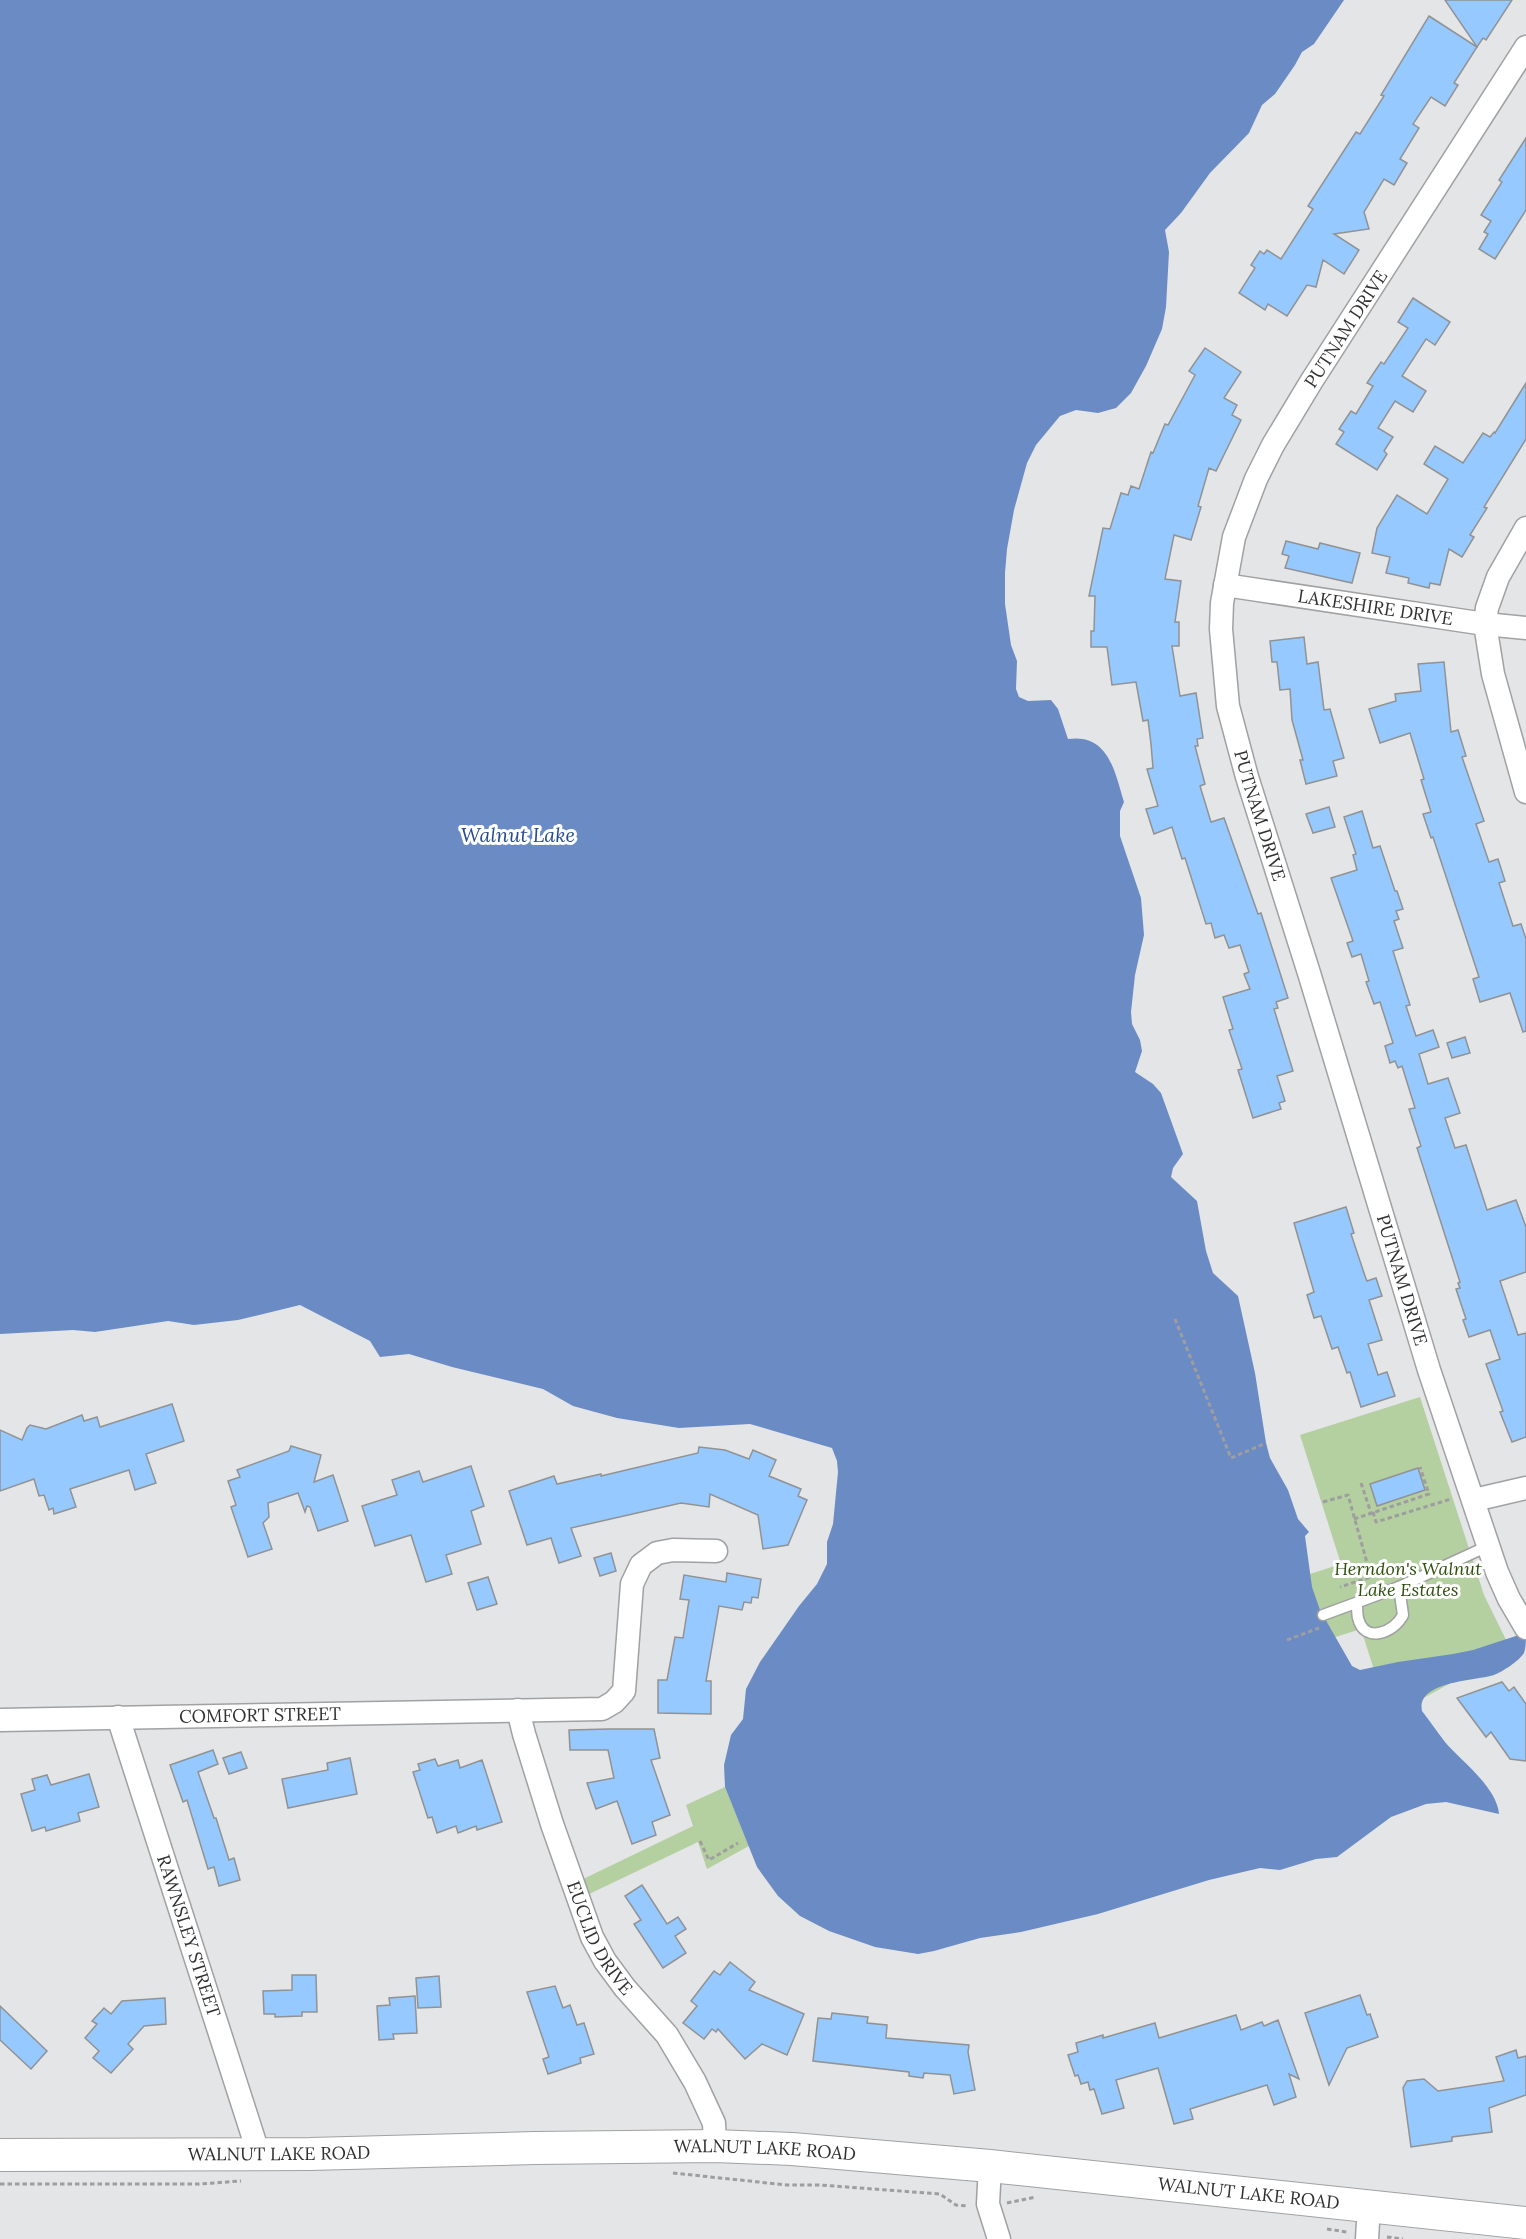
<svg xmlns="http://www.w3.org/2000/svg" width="1526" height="2239" font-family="Lora,serif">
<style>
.green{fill:#b4cfa0}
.water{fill:#6b8bc4}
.building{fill:#95c9ff;stroke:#919293;stroke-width:1.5}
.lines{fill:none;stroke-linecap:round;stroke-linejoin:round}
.lane-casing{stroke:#a0a1a2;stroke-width:13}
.street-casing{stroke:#a0a1a2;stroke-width:25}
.secondary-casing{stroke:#a0a1a2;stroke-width:34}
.path{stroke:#9e9ea0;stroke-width:3;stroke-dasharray:4.5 3;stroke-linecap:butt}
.lane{stroke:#fff;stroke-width:10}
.street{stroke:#fff;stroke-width:22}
.secondary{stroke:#fff;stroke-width:32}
.labels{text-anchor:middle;stroke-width:6;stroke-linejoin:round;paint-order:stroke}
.street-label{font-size:18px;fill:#303031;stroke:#fff}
.park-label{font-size:18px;font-style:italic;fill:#2f4f0d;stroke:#fff}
.water-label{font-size:20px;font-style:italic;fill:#264b91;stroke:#fff}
</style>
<rect width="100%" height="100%" fill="#e4e5e7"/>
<g class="green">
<polygon points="1420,1397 1484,1595 1511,1650 1389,1717 1361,1629 1281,1654 1261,1590 1341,1564 1300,1435"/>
<polygon points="725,1787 749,1846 707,1869 698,1842 585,1896 579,1881 693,1826 686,1805"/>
</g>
<path class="water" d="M0,0h1344l-30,44 -12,8 -7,13 -20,29 -13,11 -13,28 -39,40 -29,40 -16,17 4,22 -3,55 -4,22 -16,37 -15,27 -15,15 -18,5 -22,-3 -16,6 -24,29 -9,18 -13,47 -7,39 -2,24v31l6,41 6,16 -1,28 3,8 9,4 23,-1 7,9 10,30c41,-6 47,34 56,63l-4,9v25l21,62 3,37 -9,40 -4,37 1,12 8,16 2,11 -7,21 18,12 8,9 22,61 -10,14 -2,9 26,24 9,50 7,22 25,23 17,77 11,70 4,15 18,32 10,29 11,13 -4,4 7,51 8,23 32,56 8,4 38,-8 55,-8 20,-4 46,-15 7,-4c0,6 0,17 -2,22 -5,8 -22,19 -30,22 -19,6 -78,6 -72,36 8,10 15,21 23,31 16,19 52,45 54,72l-53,-12 -20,2 -35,13 -54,40 -21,2 -36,11 -20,-2 -51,12 -111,34 -77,18 -41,6 -46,13 -16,3 -43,-7 -46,-16 -29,-15 -22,-20 -21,-29 -32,-80 -1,-22 7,-30 12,-16 3,-30 14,-27 39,-56 18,-22 10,-20v-22l6,-18 5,-52 -1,-11 -5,-13 -82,-24 -71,4 -62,-10 -44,-12 -30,-17 -91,-22 -43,-13 -29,3 -10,-16 -70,-36 -62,15 -44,5 -26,-4 -73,11 -22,-2 -73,4z"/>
<g class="building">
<polygon points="1445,0 1512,0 1486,40 1483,38 1477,47"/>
<polygon points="1429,16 1477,47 1454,83 1458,85 1445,106 1431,97 1413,124 1419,128 1400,159 1407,163 1394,185 1384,179 1364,212 1369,229 1334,234 1359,250 1344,274 1323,260 1316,287 1307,285 1287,316 1268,304 1265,310 1239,293 1255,268 1251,265 1260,251 1264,254 1267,250 1281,259 1313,209 1308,206 1356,132 1360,134 1384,96 1381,95"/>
<polygon points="1526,138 1526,210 1495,259 1479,249 1488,234 1484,232 1491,221 1481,215 1502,182 1499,180"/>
<polygon points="1413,298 1450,322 1435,345 1426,339 1402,376 1426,391 1413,412 1395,401 1378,428 1393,437 1384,451 1387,454 1377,470 1336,444 1344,432 1339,429 1351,411 1356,414 1373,386 1367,383 1381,362 1384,364 1408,328 1398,322"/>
<polygon points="1205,348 1241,372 1224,398 1237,405 1232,415 1241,420 1216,471 1209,468 1198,506 1201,507 1191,540 1174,535 1165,579 1181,581 1175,622 1179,622 1179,646 1172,646 1180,696 1196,693 1203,738 1197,739 1198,746 1195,746 1205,784 1200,786 1211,822 1224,818 1258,914 1261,913 1288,998 1276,1002 1278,1008 1274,1009 1293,1071 1277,1076 1285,1101 1279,1103 1281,1109 1253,1118 1238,1070 1242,1069 1229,1030 1233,1029 1223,997 1250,989 1244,974 1249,972 1240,945 1229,948 1224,935 1215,938 1211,923 1206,924 1185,858 1182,859 1172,827 1154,834 1146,809 1158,806 1147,769 1153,768 1151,744 1148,720 1143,721 1136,682 1112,685 1107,647 1091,647 1091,631 1094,631 1095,596 1089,596 1103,528 1110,529 1121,493 1128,495 1131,486 1139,489 1151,452 1153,453 1165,424 1168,425 1195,375 1189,371"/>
<polygon points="1526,383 1526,439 1484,507 1487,508 1470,535 1474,537 1462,557 1449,549 1440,585 1430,583 1429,588 1408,583 1409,578 1386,573 1390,557 1372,553 1377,528 1397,495 1427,514 1448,479 1424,464 1435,446 1463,463 1483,433 1490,437 1494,432 1495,433"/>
<polygon points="1286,541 1318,549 1320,543 1360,553 1352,583 1285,568 1289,556 1282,554"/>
<polygon points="1304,637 1307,664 1318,662 1324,710 1330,709 1344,758 1333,761 1337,776 1306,784 1300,760 1303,760 1292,720 1290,689 1280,690 1277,662 1272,662 1270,641"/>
<polygon points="1444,662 1451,732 1458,730 1466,756 1462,757 1484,821 1476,824 1489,862 1498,859 1505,881 1499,883 1513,926 1521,924 1526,939 1526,1031 1523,1032 1510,993 1480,1002 1473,979 1479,977 1433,837 1431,838 1423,814 1431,812 1421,780 1424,779 1410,733 1380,743 1369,709 1396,701 1395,694 1421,691 1418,664"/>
<polygon points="1329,807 1335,827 1313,833 1306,814"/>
<polygon points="1362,811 1373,848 1380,846 1395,891 1397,891 1403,909 1396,911 1399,919 1394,921 1403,948 1393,951 1410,1005 1406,1006 1416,1036 1433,1030 1439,1047 1419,1054 1428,1084 1448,1078 1460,1113 1445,1118 1455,1148 1466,1145 1487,1210 1516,1200 1526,1227 1526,1272 1500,1281 1518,1335 1526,1333 1526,1437 1512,1442 1500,1412 1503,1411 1486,1364 1500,1359 1490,1330 1469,1337 1463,1320 1466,1319 1456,1289 1460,1288 1458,1283 1460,1282 1417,1148 1421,1146 1409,1109 1415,1108 1402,1066 1398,1068 1395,1061 1390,1063 1385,1046 1393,1043 1380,1002 1374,1004 1366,982 1369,981 1361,954 1352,957 1347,943 1353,941 1331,878 1357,870 1353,855 1356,854 1344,817"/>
<polygon points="1465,1037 1470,1053 1452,1058 1447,1043"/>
<polygon points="1346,1207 1354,1233 1351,1234 1365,1276 1367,1281 1376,1278 1382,1296 1369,1300 1382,1340 1368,1344 1378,1375 1387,1372 1395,1396 1361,1407 1350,1372 1347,1373 1338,1347 1332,1349 1321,1316 1314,1318 1307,1295 1314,1292 1294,1223"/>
<polygon points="172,1404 184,1441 146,1454 156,1483 135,1490 129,1470 70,1489 76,1507 54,1514 53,1508 49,1510 44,1495 39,1496 34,1479 0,1491 0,1430 22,1440 27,1428 30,1425 46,1429 82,1415 84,1421 97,1417 100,1427"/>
<polygon points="291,1446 321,1455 314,1482 333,1475 348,1521 318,1531 310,1507 307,1506 305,1512 298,1493 268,1503 269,1517 263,1523 272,1549 248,1557 231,1507 236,1505 228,1481 240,1477 237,1470 289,1451"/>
<polygon points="699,1447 725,1450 749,1459 753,1450 776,1460 769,1476 801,1489 798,1496 807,1500 788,1545 763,1549 758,1515 710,1494 709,1507 681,1503 571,1528 581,1556 559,1563 551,1538 527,1545 509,1491 554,1476 557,1484 601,1474 601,1476 698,1453"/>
<polygon points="471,1466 484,1506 471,1511 481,1544 446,1555 452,1574 426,1582 411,1535 375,1546 362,1506 397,1495 392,1480 419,1471 423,1482"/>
<polygon points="1418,1468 1425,1490 1377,1506 1370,1484"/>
<polygon points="611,1553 616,1571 600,1576 594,1558"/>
<polygon points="727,1573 761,1579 758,1598 752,1597 751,1603 744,1602 742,1610 719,1606 706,1681 711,1681 711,1714 658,1713 658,1680 667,1680 675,1637 683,1638 689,1600 680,1599 684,1575 726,1582"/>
<polygon points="488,1577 497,1604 477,1610 468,1583"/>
<polygon points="1502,1682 1509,1691 1514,1687 1526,1704 1526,1761 1510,1759 1491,1732 1486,1737 1457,1698"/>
<polygon points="609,1729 654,1729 660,1758 651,1760 670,1815 652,1822 656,1835 632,1844 617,1801 596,1809 587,1783 614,1778 608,1750 570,1750 569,1730"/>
<polygon points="213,1750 218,1764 198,1772 214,1818 216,1818 229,1860 234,1858 240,1880 219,1886 214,1867 208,1869 187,1800 183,1802 170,1765"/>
<polygon points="241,1752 247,1768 229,1774 223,1758"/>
<polygon points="350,1758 357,1794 288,1808 282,1779 328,1770 327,1763"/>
<polygon points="435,1759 438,1766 458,1760 460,1768 482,1760 502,1822 477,1830 476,1826 458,1833 456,1826 437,1833 432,1817 428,1818 413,1772 420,1770 418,1764"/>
<polygon points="89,1774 99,1807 78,1813 80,1821 46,1831 45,1827 32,1831 21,1794 35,1790 32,1779 47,1775 51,1785"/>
<polygon points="642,1885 667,1924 678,1917 686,1929 675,1936 686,1953 663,1968 634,1924 641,1920 625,1896"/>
<polygon points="730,1962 755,1982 749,1990 804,2014 787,2055 762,2044 745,2059 718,2029 716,2032 712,2029 704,2039 683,2023 697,2006 691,2001 714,1971 720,1975"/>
<polygon points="292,1975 316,1975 317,2012 302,2012 302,2016 275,2017 275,2014 264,2014 263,1991 292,1990"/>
<polygon points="439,1976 441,2007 418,2008 416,1978"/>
<polygon points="555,1986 563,2008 570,2005 577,2025 584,2023 594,2054 580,2058 581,2063 548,2074 543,2059 549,2057 527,1992"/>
<polygon points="1360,1995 1367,2015 1370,2014 1378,2037 1347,2048 1329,2085 1305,2013"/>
<polygon points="415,1996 417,2033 393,2034 394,2039 379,2040 377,2006 390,2005 389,1998"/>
<polygon points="165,1998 166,2024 144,2026 128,2044 133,2049 111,2073 93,2058 99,2051 85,2038 97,2024 92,2021 104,2008 111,2014 122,2001"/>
<polygon points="0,2006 47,2051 31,2069 0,2040"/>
<polygon points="832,2013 868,2017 867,2023 887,2025 886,2038 969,2045 968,2052 975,2090 954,2094 950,2075 924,2073 923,2078 909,2076 909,2072 813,2061 818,2018 831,2019"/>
<polygon points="1236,2015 1241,2030 1262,2022 1264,2026 1278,2020 1299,2079 1289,2074 1296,2097 1274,2105 1267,2085 1190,2109 1193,2119 1174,2124 1158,2068 1116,2080 1124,2108 1102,2114 1094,2089 1090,2090 1088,2082 1081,2084 1078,2075 1075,2076 1068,2055 1078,2052 1076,2043 1103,2035 1103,2038 1155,2023 1159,2038"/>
<polygon points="1516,2050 1518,2058 1526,2056 1526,2095 1489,2108 1492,2132 1452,2137 1452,2141 1411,2147 1403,2088 1407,2081 1424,2079 1438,2091 1504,2081 1496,2057"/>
</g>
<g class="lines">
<defs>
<g id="lane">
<path d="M1357,1603c0,5 0,10 1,15 6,26 36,15 45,-3l-4,-28"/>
<polyline points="1323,1615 1399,1587 1488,1546"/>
</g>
<g id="street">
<path id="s1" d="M1526,47l-215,335 -38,63 -17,34 -22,58 -12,66 -1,26 7,77 19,71 62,196 120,397 68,202 12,27 17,29"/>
<polyline points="1526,528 1498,577 1487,608 1485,624 1493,674 1526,792"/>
<path id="s2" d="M1225,585l260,39 41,4"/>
<polyline points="1474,1500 1526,1488"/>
<path id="s3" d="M518,1710l6,24 28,90 40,113 13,24 20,27 42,47 28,47 19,41 1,23"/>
<path id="s4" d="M118,1717l141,438"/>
<path id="s5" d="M0,1720l602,-11 12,-7 10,-11 8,-107 9,-19 16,-12 16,-3 43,1"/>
<polyline points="990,2166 988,2204 999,2239"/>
<polyline points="1367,2239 1369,2205"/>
</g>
<g id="secondary">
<path id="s6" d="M0,2155l310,-1 225,-6 180,-2 77,3 198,17 536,57"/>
</g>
</defs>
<use href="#lane" class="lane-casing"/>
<use href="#street" class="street-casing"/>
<use href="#secondary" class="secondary-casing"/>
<g class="path">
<polyline points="1175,1319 1231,1458 1266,1443"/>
<polyline points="1361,1483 1371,1513"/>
<polyline points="1323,1502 1348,1495 1371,1577 1340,1587"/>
<polyline points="1373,1512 1376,1522 1451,1499"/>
<polyline points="1354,1519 1429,1494 1420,1467"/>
<polyline points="1287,1640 1319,1628"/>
<polyline points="700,1841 709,1860 738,1843"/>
<polyline points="673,2173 787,2185 820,2185 940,2194 956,2205 968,2206"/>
<polyline points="0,2184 199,2184 241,2181"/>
<polyline points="1007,2203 1036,2197"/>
<polyline points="1327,2229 1347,2232"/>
<polyline points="1387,2237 1403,2239"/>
</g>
<use href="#lane" class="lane"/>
<use href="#street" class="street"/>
<use href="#secondary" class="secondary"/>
</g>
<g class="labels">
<g class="street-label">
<text transform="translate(1346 329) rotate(-57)" y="6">PUTNAM DRIVE</text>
<text dy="6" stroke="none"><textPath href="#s2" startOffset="152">LAKESHIRE DRIVE</textPath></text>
<text dy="6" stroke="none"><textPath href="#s1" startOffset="856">PUTNAM DRIVE</textPath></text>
<text dy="6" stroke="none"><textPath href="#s1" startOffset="1342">PUTNAM DRIVE</textPath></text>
<text dy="6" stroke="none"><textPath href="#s5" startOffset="260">COMFORT STREET</textPath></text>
<text dy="6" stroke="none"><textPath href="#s4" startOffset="230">RAWNSLEY STREET</textPath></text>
<text dy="6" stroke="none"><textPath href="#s3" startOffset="243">EUCLID DRIVE</textPath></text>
<text dy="6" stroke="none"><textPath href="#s6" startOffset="765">WALNUT LAKE ROAD</textPath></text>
<text dy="6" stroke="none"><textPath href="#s6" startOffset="279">WALNUT LAKE ROAD</textPath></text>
<text dy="6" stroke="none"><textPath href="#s6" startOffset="1251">WALNUT LAKE ROAD</textPath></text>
</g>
<g class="park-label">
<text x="1408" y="1575">Herndon's Walnut<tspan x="1408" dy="21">Lake Estates</tspan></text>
</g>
<g class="water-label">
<text x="518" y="842">Walnut Lake</text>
</g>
</g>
</svg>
